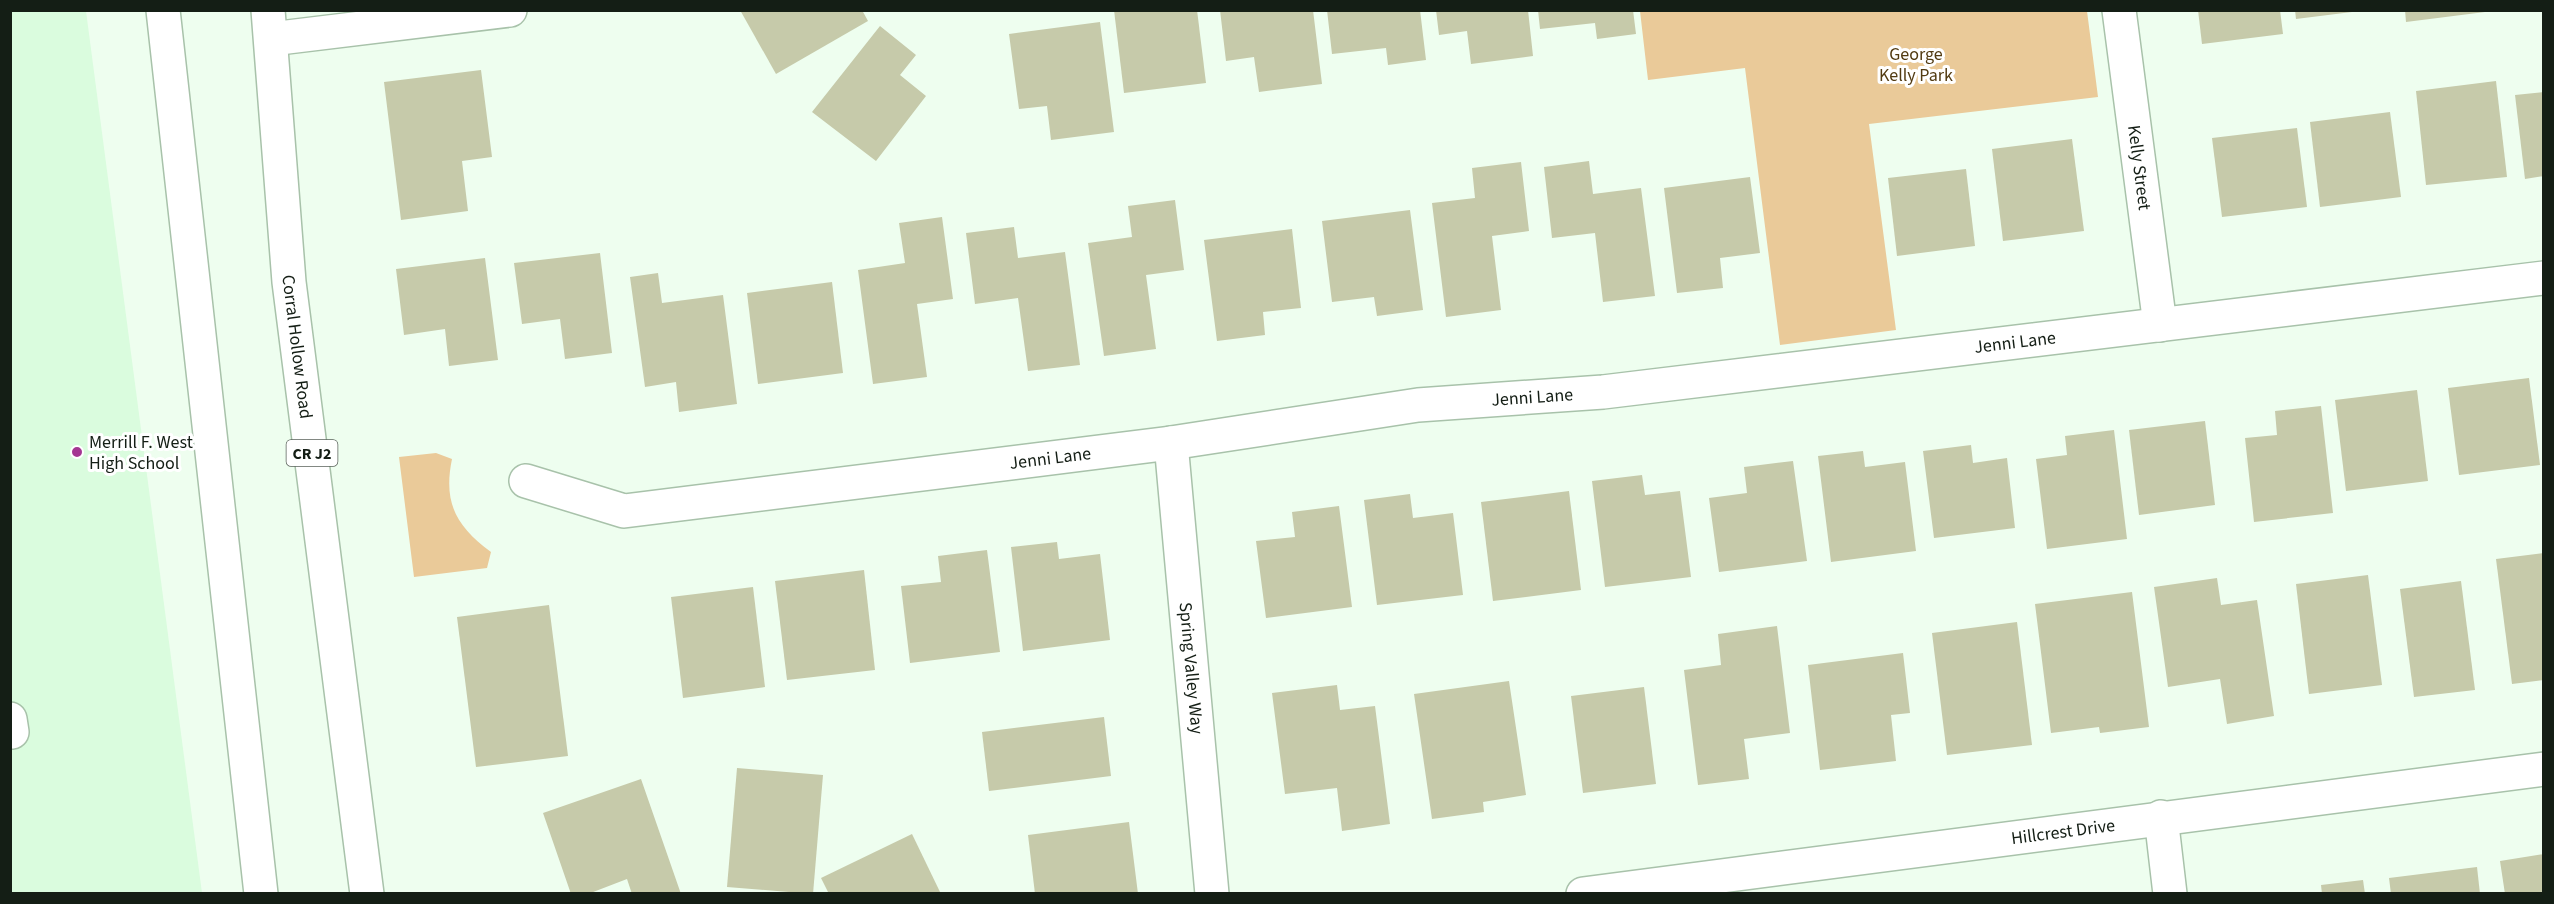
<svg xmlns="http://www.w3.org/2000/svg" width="2554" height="904" font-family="'Source Sans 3',sans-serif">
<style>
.built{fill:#dafcde}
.green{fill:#eaca99}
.building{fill:#c6caaa}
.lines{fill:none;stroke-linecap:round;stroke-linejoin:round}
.minor-casing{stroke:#a8c2aa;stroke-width:36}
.major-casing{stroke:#a8c2aa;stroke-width:36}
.minor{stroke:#fff;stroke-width:33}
.major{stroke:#fff;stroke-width:33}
.poi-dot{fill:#a43592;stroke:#fff;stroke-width:2}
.labels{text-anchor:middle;stroke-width:6;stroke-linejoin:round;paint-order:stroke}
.shield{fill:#fff;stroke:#5a625b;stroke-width:1.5}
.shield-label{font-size:16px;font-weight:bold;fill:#141e15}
.park-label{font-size:18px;fill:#523b12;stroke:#fff}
.street-label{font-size:18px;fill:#141e15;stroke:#fff}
.poi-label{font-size:18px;fill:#141e15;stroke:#fff;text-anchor:start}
</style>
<rect width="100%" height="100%" fill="#eefeef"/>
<polygon class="built" points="10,11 86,11 202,893 11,893"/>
<g class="green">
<polygon points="1640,11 2087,11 2098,97 1869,124 1896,330 1780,345 1745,68 1648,80"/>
<path d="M436,453l16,6c-9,44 4,67 39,93l-4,16 -73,9 -15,-120z"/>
</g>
<g class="building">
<polygon points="740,10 862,10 868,21 776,74"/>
<polygon points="1114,10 1197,10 1206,83 1124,93"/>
<polygon points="1220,10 1313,10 1322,84 1259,92 1254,57 1226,61"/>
<polygon points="1327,10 1420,10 1426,60 1388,65 1386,48 1332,54"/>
<polygon points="1436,10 1528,10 1533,56 1471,64 1467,31 1439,35"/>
<polygon points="1538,10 1633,10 1636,34 1597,39 1595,23 1540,29"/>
<polygon points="2198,10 2280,10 2283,34 2202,44"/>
<polygon points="2295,10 2352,10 2352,12 2296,19"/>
<polygon points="2405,10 2485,10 2485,12 2406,22"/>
<polygon points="1100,22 1114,132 1051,140 1047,106 1019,109 1009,34"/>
<polygon points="880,26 916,55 900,75 926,96 876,161 812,112"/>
<polygon points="481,70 492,157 462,161 468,211 401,220 384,82"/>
<polygon points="2496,81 2507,177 2426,185 2416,91"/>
<polygon points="2544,92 2544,176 2525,179 2515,95"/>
<polygon points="2390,112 2401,197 2320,207 2310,122"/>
<polygon points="2297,128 2307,207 2222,217 2212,138"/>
<polygon points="2072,139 2084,231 2003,241 1992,149"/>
<polygon points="1589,161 1593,194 1641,188 1655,296 1603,302 1595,233 1552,238 1544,167"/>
<polygon points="1521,162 1529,231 1492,236 1501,310 1446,317 1432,203 1475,198 1472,168"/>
<polygon points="1966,169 1975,246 1897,256 1888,178"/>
<polygon points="1750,177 1760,253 1720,258 1723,288 1677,293 1664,188"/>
<polygon points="1175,200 1184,270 1146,275 1156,349 1104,356 1088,243 1132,237 1128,206"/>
<polygon points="1410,210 1423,310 1377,316 1374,297 1332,302 1322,221"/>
<polygon points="942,217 953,299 917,304 927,377 873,384 858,270 905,263 899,223"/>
<polygon points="1014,227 1018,258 1065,252 1080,365 1028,371 1018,298 975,304 966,233"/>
<polygon points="1292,229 1301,308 1263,312 1265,335 1217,341 1204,240"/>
<polygon points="600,253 612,353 565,359 560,319 522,324 514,263"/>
<polygon points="485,258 498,360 449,366 445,329 404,335 396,269"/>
<polygon points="658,273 662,303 723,295 737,404 679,412 676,382 645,387 630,277"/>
<polygon points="832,282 843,373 758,384 747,293"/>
<polygon points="2529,378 2540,465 2459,475 2448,388"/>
<polygon points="2417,390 2428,481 2346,491 2335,400"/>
<polygon points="2321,406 2333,513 2254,522 2245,438 2277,435 2275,411"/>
<polygon points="2205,421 2215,505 2139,515 2129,430"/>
<polygon points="2114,430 2127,539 2047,549 2036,459 2067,455 2065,436"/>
<polygon points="1971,445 1973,463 2007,458 2015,528 1934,538 1923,451"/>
<polygon points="1863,451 1865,467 1905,462 1916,551 1831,562 1818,456"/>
<polygon points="1793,461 1807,561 1719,572 1709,498 1747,493 1744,467"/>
<polygon points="1642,475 1645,495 1680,491 1691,577 1605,587 1592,481"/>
<polygon points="1569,491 1581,590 1493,601 1481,502"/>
<polygon points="1410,494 1413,518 1453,513 1463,595 1377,605 1364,500"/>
<polygon points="1339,506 1352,607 1266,618 1256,541 1295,537 1292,512"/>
<polygon points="1057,542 1059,559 1100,554 1110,640 1023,651 1011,547"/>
<polygon points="987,550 1000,652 910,663 901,586 941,582 938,556"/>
<polygon points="2544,553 2544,680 2512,684 2496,559"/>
<polygon points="864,570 875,670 787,680 775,581"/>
<polygon points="2368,575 2382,685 2309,694 2296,584"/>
<polygon points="2217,578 2221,605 2257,600 2274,716 2227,724 2220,679 2168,687 2154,587"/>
<polygon points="2461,581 2475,690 2414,697 2400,589"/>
<polygon points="753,587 765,687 683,698 671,597"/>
<polygon points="2132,592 2149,727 2100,733 2099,727 2051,733 2035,604"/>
<polygon points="549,605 568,756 476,767 457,617"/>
<polygon points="2017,622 2032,745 1947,755 1932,633"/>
<polygon points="1777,626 1790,733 1744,739 1749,779 1698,785 1684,670 1721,665 1718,634"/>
<polygon points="1903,653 1910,713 1891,715 1896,761 1820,770 1808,665"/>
<polygon points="1509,681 1526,795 1483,802 1484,812 1432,819 1414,694"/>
<polygon points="1337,685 1340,710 1375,706 1390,824 1342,831 1337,788 1285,794 1272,693"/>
<polygon points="1644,687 1656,784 1583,793 1571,696"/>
<polygon points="1104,717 1111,776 989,791 982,732"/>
<polygon points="737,768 823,775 813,894 727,887"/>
<polygon points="641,779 681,894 632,894 627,879 588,894 571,894 543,813"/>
<polygon points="1129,822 1138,894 1035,894 1028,835"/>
<polygon points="912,834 941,894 829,894 821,878"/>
<polygon points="2544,854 2544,894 2505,894 2500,861"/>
<polygon points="2477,867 2480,894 2391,894 2389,878"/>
<polygon points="2363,880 2365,894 2322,894 2321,885"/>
</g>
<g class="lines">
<defs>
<g id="minor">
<path id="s1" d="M2119,10l41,315"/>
<polyline points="271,39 510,10"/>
<path id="s2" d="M1171,443l41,451"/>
<path id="s3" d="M526,481l98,30 547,-68 247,-38 185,-13 941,-114"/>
<polyline points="10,719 12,732"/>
<polyline points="2161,817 2170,894"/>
<path id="s4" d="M1583,894l961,-125"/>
</g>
<g id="major">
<polyline points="163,10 261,894"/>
<path id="s5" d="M268,10l21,272 78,612"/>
</g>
</defs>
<use href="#minor" class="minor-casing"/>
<use href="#major" class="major-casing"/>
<use href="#minor" class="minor"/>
<use href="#major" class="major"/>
</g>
<circle class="poi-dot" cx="77" cy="452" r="6"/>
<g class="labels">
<rect class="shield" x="286.5" y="440" width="51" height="26" rx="4.5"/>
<g class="shield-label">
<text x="312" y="459">CR J2</text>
</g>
<g class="park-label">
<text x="1916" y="60">George<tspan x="1916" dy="21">Kelly Park</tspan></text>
</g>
<g class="street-label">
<text dy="6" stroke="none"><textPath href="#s1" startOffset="159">Kelly Street</textPath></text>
<text dy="6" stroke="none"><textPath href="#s3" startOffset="1504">Jenni Lane</textPath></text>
<text dy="6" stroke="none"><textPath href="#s5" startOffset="338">Corral Hollow Road</textPath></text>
<text dy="6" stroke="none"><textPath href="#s3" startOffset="1018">Jenni Lane</textPath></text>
<text dy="6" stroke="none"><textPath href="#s3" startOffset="532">Jenni Lane</textPath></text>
<text dy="6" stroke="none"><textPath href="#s2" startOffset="226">Spring Valley Way</textPath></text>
<text dy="6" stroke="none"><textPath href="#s4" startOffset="484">Hillcrest Drive</textPath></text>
</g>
<g class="poi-label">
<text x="89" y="448">Merrill F. West<tspan x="89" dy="21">High School</tspan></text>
</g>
</g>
<rect width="2554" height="904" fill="none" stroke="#141e15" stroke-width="24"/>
</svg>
